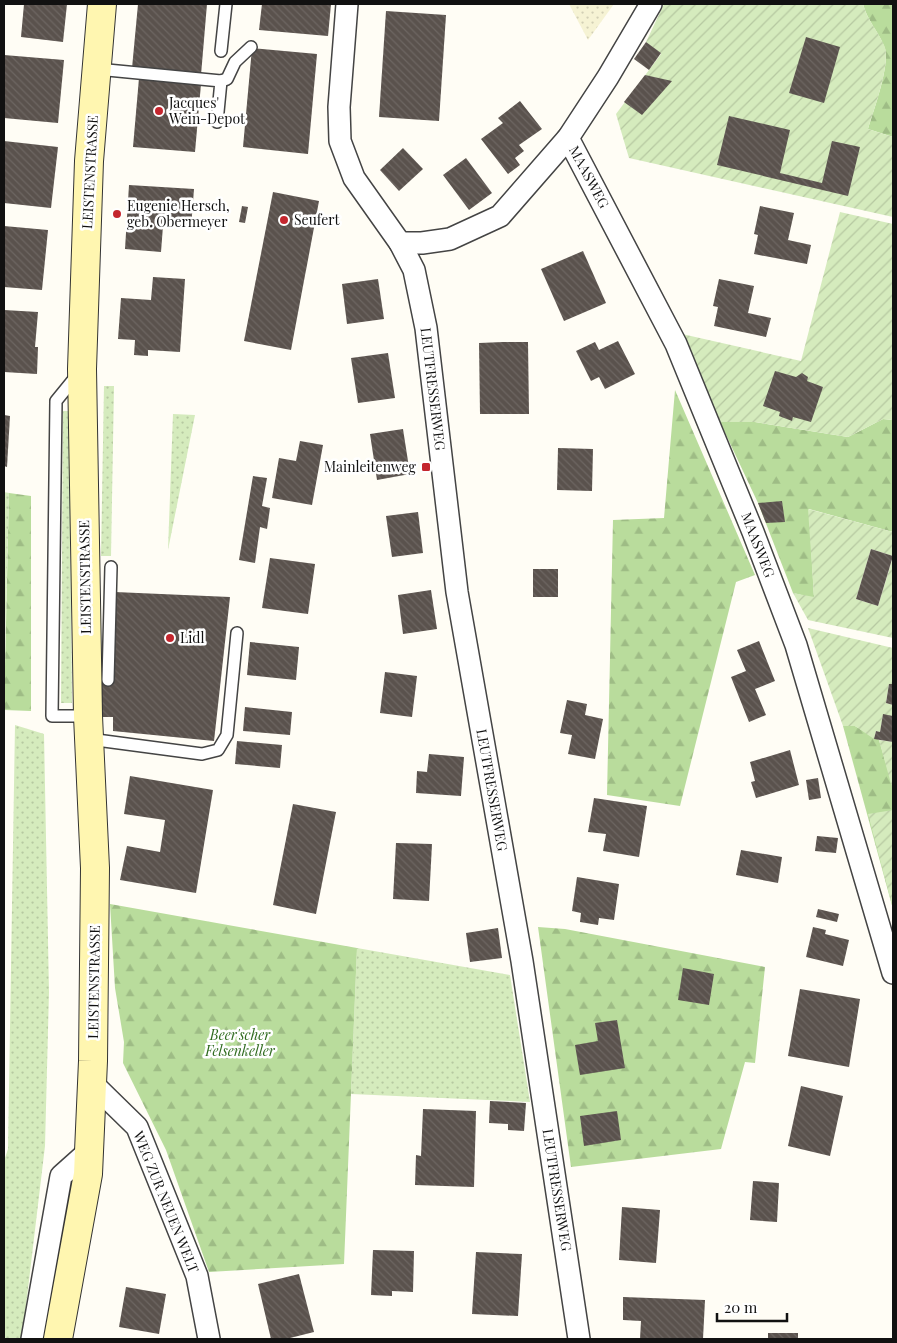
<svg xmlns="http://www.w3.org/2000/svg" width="897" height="1343" font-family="'Playfair Display',serif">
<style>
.farmland{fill:url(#farmland-dots)}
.grass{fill:url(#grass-dots)}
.forest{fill:url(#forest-firs)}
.garden{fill:url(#garden-furrows)}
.building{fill:url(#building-back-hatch)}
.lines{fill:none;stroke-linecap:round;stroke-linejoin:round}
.service-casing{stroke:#444;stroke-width:14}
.minor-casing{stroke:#444;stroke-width:24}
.secondary-casing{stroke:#333;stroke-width:30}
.service{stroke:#fff;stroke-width:11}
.minor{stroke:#fff;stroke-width:21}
.secondary{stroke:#fff6b0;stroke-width:28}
.poi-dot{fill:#c4262e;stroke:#fff;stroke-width:2}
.labels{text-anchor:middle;stroke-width:5;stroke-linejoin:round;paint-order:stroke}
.poi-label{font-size:14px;fill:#111;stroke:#fff;text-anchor:start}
.street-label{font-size:14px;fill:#111;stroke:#fff}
.park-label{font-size:14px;font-style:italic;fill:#2f6b1f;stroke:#fff}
</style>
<defs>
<pattern id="farmland-dots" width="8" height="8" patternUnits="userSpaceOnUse" patternTransform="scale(1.25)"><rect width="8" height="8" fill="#f6f3d4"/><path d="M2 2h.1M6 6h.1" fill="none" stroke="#d2cfb5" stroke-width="1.8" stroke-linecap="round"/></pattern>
<pattern id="grass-dots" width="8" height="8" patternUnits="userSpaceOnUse" patternTransform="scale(1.25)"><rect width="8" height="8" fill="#d5ebbd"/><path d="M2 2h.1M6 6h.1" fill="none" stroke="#b6c8a1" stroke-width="1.8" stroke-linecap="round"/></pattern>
<pattern id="forest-firs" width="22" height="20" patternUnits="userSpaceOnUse" patternTransform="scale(1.25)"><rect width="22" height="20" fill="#b9dc9c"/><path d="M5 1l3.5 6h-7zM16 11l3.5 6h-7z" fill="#9ebc85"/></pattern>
<pattern id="garden-furrows" width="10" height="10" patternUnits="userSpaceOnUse" patternTransform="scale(1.25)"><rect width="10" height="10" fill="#d5ebbd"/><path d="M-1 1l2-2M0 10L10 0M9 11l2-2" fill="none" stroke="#b6c8a1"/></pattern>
<pattern id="building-back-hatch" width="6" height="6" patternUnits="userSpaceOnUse" patternTransform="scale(1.25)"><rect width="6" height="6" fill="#5a524d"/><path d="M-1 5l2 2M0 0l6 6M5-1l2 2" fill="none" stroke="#6d6662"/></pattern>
</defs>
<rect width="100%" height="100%" fill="#fffdf5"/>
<polygon class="farmland" points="569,4 614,4 588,40"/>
<g class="grass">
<polygon points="104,386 114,386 111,556 101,556"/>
<polygon points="63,411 69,411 72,703 61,703"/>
<polygon points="173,414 195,415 168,550"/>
<polygon points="4,492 9,493 4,683"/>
<polygon points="15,725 44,734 49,992 45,1146 22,1339 4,1339 4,1161 8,1149"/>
<polygon points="357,948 510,975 530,1102 351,1094"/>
</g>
<g class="forest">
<path d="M863,4h30v133l-25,-8c5,-17 24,-68 16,-83 -6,-15 -17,-26 -21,-42z"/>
<polygon points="675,390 755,575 736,582 680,806 607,795 613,520 664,518"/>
<polygon points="883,419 893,420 893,532 809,509 814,598 793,593 758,503 720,422 755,422 848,437"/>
<polygon points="9,493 31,496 31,711 4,710"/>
<polygon points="843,726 855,726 879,740 893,787 893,909"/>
<polygon points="110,904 357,948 344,1264 209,1272 166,1150 123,1063 124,1042 115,988"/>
<polygon points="538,927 565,929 765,967 755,1063 745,1062 721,1149 571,1167"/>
</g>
<g class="garden">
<path d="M664,4h199c4,16 15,27 21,41 8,16 -11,67 -16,84l25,8v80l-264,-59 -13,-44 45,-60 -15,-12z"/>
<polygon points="840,212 893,224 893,420 883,419 848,437 755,422 720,422 682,334 801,361"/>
<polygon points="808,509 893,532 893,556 871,549 856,599 878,606 893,557 893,638 808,620 793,593 814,597"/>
<polygon points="808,628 893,648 893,684 889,684 886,703 893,705 893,716 883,715 880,732 876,731 874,739 855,726 843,726"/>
<polygon points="879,740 893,742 893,787 891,784"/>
<polygon points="893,810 893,909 868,814"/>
</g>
<g class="building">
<polygon points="24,4 67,4 63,42 21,37"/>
<polygon points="138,4 207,4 201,75 132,68"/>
<polygon points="262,4 331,4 328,36 259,30"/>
<polygon points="386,11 446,15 439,121 379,117"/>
<polygon points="806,37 840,47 824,103 789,93"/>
<polygon points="646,42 661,53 649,70 634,59"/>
<polygon points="252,48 317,54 308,154 243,147"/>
<polygon points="4,55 64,60 58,123 4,118"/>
<polygon points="645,75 672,81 642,115 624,102"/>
<polygon points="139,78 201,84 195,152 133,147"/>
<polygon points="520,101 542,129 519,145 524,151 515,158 520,165 508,174 481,139 503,123 498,118"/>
<polygon points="729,116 790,130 780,173 822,183 832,141 860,147 848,196 717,165"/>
<polygon points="4,141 58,147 51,208 4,203"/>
<polygon points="403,148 423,169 399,191 380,170"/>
<polygon points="466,158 492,193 469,210 443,175"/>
<polygon points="129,185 194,189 191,228 163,226 161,252 125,249"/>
<polygon points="273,192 319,201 291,350 244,341"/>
<polygon points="242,206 248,207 245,223 239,222"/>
<polygon points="760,206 794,213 788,240 811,245 807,264 754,254 758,235 754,234"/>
<polygon points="4,226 48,230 42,290 4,287"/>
<polygon points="583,251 606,303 564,321 541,269"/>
<polygon points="153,277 185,279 180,352 148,350 148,356 134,355 135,340 118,339 121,298 151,300"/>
<polygon points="378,279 384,319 347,324 342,284"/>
<polygon points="719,279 754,286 748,313 771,318 766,337 714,326 718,307 713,306"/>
<polygon points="4,310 38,312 35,347 38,347 37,374 4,372"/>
<polygon points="618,341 635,374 605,389 599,377 591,381 576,351 595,342 599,350"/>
<polygon points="503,342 528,342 529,414 480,414 479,343"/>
<polygon points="388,353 395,398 358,403 351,358"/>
<polygon points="775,371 796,377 802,373 808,377 807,381 823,387 811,422 793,417 792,421 779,416 780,412 763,406"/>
<polygon points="4,415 10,416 7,467 4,466"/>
<polygon points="403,429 410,474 377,480 370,434"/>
<polygon points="300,441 323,445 312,505 272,498 279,458 296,461"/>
<polygon points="558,448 593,449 592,491 557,490"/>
<polygon points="253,476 267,478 262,506 270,508 267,529 260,527 255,563 239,560"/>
<polygon points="782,501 785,522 766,523 758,503"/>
<polygon points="418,512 423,553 392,557 386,516"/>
<polygon points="871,549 893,556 878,606 856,599"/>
<polygon points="270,558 315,564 308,614 262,608"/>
<rect x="533" y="569" width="25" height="28"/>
<polygon points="431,590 437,629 403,634 398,595"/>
<polygon points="115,592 230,597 214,741 113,731 113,717 102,717 102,680 113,680"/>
<polygon points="759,641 775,681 755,689 766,715 749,722 731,677 746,671 737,650"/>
<polygon points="250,642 299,647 296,680 247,675"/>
<polygon points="385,672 417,676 412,717 380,713"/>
<polygon points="889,684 893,684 893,705 886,703"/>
<polygon points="567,700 587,704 585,715 603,719 595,759 568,754 572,735 560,733"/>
<polygon points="245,707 292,712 290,735 243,731"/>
<polygon points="883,714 893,716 893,742 874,739 876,731 880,732"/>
<polygon points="237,741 282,745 280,768 235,764"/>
<polygon points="790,750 799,785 756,798 751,782 755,781 750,762"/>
<polygon points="429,754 464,757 461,796 416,793 417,771 427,772"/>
<polygon points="130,776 213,790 196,893 120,880 127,846 160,852 165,820 124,814"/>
<polygon points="818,778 821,798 809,800 806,780"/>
<polygon points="594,798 647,806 639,857 603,851 606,834 588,832"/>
<polygon points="293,804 336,812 316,914 273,905"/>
<polygon points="817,836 838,838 836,853 815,851"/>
<polygon points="396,843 432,844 429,901 393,899"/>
<polygon points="741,850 782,857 778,883 736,875"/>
<polygon points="577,877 619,884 614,920 599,918 598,925 580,922 581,913 572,911"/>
<polygon points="818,909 839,914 837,922 816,917"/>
<polygon points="813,927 826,930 825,934 849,940 843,966 806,957"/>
<polygon points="498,928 502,958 470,962 466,933"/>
<polygon points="683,968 714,974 709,1005 678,1000"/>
<polygon points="800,989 860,999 849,1067 788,1056"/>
<polygon points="617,1020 625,1068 580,1075 575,1045 598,1041 595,1023"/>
<polygon points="801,1086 843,1096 830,1156 788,1146"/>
<polygon points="490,1101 526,1103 524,1131 508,1130 508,1124 489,1123"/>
<polygon points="423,1109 476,1111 474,1187 415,1185 416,1155 421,1156"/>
<polygon points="617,1111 621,1140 584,1146 580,1116"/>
<polygon points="753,1181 779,1183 777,1222 750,1220"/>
<polygon points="622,1207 660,1210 656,1263 619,1260"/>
<polygon points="373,1250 414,1251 413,1292 392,1291 392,1296 371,1295"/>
<polygon points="476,1252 522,1254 518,1316 472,1314"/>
<polygon points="299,1274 314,1332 286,1339 271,1339 258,1284"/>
<polygon points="126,1287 166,1294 159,1334 119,1327"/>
<polygon points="623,1297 705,1300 703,1339 640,1339 641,1321 623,1320"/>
<rect x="768" y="1333" width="30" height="6"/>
</g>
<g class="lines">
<defs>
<g id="service">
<polyline points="221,51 226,4"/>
<polyline points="97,69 221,81 217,122"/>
<polyline points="221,81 227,79 235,62 251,47"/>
<polyline points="78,374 56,401 52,716 88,716"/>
<polyline points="108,680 111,567"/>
<polyline points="89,739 202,754 218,750 227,735 237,633"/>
</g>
<g id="minor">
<polyline points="347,4 339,107 340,141 354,178 400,243 414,270 426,328 457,592 522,961 579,1339"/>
<polyline points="568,138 676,344 753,532 796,645 893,973"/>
<polyline points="400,243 422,243 450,239 500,216 568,138 608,77 651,4"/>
<polyline points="91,1082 137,1127 197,1276 209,1339"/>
<polyline points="32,1339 61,1176 89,1151"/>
</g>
<polyline id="secondary" points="58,1339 88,1174 93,1061 95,868 88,716 82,369 89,161 102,4"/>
</defs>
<use href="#service" class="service-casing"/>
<use href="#minor" class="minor-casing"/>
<use href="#secondary" class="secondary-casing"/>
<use href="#service" class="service"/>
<use href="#minor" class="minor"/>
<use href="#secondary" class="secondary"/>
</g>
<g class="poi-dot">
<circle cx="159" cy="111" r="5"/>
<circle cx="117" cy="214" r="5"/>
<circle cx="284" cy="220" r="5"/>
<rect x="421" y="462" width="10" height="10" rx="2.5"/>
<circle cx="170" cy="638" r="5"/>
</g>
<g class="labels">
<g class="poi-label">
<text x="169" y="108">Jacques'<tspan x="169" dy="16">Wein-Depot</tspan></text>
<text x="127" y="211">Eugenie Hersch,<tspan x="127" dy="16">geb. Obermeyer</tspan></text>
<text x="294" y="225">Seufert</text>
<text x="416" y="472" text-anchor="end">Mainleitenweg</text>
<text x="180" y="643">Lidl</text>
</g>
<g class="street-label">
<text transform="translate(90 172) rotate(-87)" y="5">LEISTENSTRASSE</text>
<text transform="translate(589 177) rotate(62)" y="5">MAASWEG</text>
<text transform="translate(433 389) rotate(83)" y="5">LEUTFRESSERWEG</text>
<text transform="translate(758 545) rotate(69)" y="5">MAASWEG</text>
<text transform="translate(85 577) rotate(-91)" y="5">LEISTENSTRASSE</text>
<text transform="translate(492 790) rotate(80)" y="5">LEUTFRESSERWEG</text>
<text transform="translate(94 982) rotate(-89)" y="5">LEISTENSTRASSE</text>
<text transform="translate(557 1190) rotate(81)" y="5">LEUTFRESSERWEG</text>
<text transform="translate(166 1202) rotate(68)" y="5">WEG ZUR NEUEN WELT</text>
</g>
<g class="park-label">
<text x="240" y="1040">Beer'scher<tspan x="240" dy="16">Felsenkeller</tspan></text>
</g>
</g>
<rect width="897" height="1343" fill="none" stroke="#111111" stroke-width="10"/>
<path d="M717 1313v8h70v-8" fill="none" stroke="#111111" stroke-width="2.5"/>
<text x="724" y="1313" font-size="15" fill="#111111" stroke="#ffffff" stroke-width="4" paint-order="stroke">20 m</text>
</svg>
